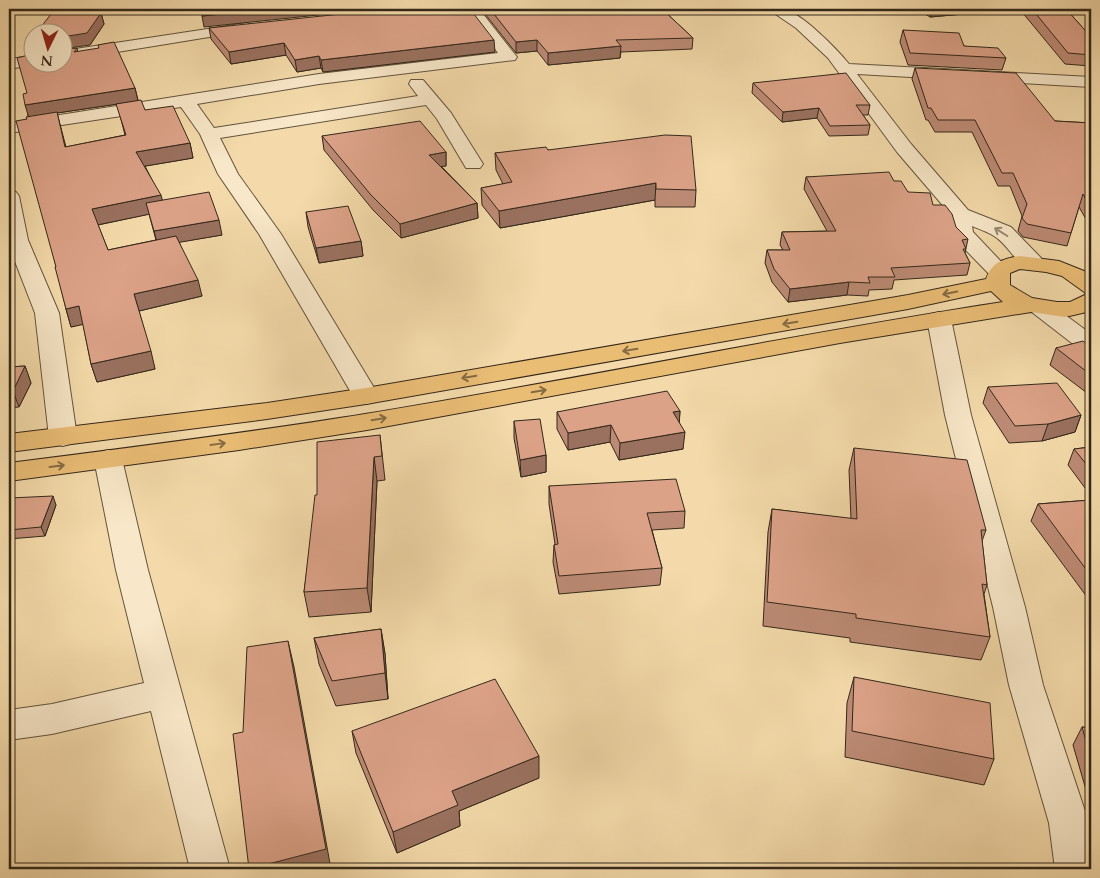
<svg xmlns="http://www.w3.org/2000/svg" width="1100" height="878" font-family="Cardo,serif">
<style>
.lines{fill:none;stroke-linecap:round;stroke-linejoin:round}
.minor-casing{stroke:#63543e;stroke-width:2}
.major-casing{stroke:#33281a;stroke-width:2}
.minor{fill:#f8e7c8;fill-rule:evenodd}
.major{fill:#eabd75;fill-rule:evenodd}
.wall{fill:#bd8b75;stroke:#33281a;fill-rule:evenodd}
.shaded-wall{fill:#9a715f;stroke:#33281a}
.building{fill:#dca288;stroke:#33281a}
.oneway{stroke:#968871}
.oneway2{stroke:#856b43}
</style>
<rect width="100%" height="100%" fill="#f4daaa"/>
<filter id="stains"><feTurbulence type="fractalNoise" baseFrequency=".004" numOctaves="4"/><feColorMatrix values="0 0 0 0 .2 0 0 0 0 .09 0 0 0 0 .02 0 0 0 .5 -.17"/></filter>
<radialGradient id="worn" r=".72"><stop offset=".6" stop-color="#630" stop-opacity="0"/><stop offset="1" stop-color="#630" stop-opacity=".3"/></radialGradient>
<g class="lines">
<defs>
<g id="minor">
<polygon points="465,9 479,9 517,57 515,60 319,84 197,104 214,128 418,96 409,84 411,80 423,80 451,113 483,164 480,168 466,168 437,119 426,105 220,138 238,174 281,234 379,396 375,402 366,404 357,402 353,396 259,234 218,174 200,134 181,107 9,133 9,123 319,74 498,53"/>
<path d="M768,9c4,0 11,-1 15,0 18,3 55,41 66,55l242,13v10l-234,-13 54,70 57,66 43,17 30,31 3,5 -3,5c-23,5 -30,-22 -47,-32 -6,-4 -15,-7 -22,-10l1,6 37,39 -3,5 -8,2 -8,-2 -37,-38 -3,-5v-18l-54,-63 -69,-94 -32,-30z"/>
<polygon points="247,23 254,27 252,30 62,61 62,51"/>
<polygon points="32,56 32,62 39,62 38,64 9,69 9,59"/>
<polygon points="9,190 16,192 19,196 28,240 59,313 77,437 73,443 63,446 53,443 49,437 35,313 9,246"/>
<polygon points="1041,301 1049,303 1091,334 1091,353 1082,351 1033,313 1029,308 1033,303"/>
<polygon points="939,312 947,314 951,319 971,415 1025,607 1043,685 1089,823 1091,869 1055,869 1049,823 1009,685 993,607 945,415 927,319 931,314"/>
<polygon points="108,450 118,453 122,459 148,570 230,869 190,869 151,711 52,734 9,740 9,710 52,704 144,683 116,570 94,459 98,453"/>
</g>
<path id="major" d="M1020,256l39,5 30,12 2,2v36l-26,6 -34,-5 -191,31 -473,87 -128,20 -230,31v-18c119,-15 238,-30 356,-49 213,-35 425,-79 638,-112l-12,-11 -83,18 -542,95 -99,15 -258,33v-18l258,-31 99,-15 542,-93 78,-16c6,-17 17,-20 34,-23zM1020,269l26,3 16,4 25,18 -17,8h-13l-25,-4 -22,-13v-12z"/>
</defs>
<use href="#minor" class="minor-casing"/>
<use href="#major" class="major-casing"/>
<use href="#minor" class="minor"/>
<use href="#major" class="major"/>
</g>
<g class="wall">
<polygon points="9,9 101,9 99,13 101,13 104,24 90,45 53,12 31,14 30,11 10,11"/>
<polygon points="481,9 662,9 693,38 692,49 621,52 620,58 548,65 537,51 516,53"/>
<polygon points="917,9 1066,9 1091,37 1091,66 1065,64 1022,12 997,11 930,17"/>
<polygon points="209,28 495,52 323,72 321,68 297,72 286,55 231,64 211,39"/>
<polygon points="903,30 964,46 1006,58 1002,70 908,65 900,42"/>
<path d="M32,38v24l45,-14 1,4 57,36 3,12 7,10 45,33 3,15 -48,8 17,34 60,35 -43,7 23,54 -63,15 16,58 -58,13 -6,-18 -8,-40 -12,3 -5,-18 -10,-42 -29,-148 1,-2 -1,-24 5,-39 -3,-12zM117,104l8,31 -59,12 -9,-34zM149,214l7,26 -48,10 -10,-25z"/>
<polygon points="915,68 1055,121 1091,123 1091,228 1079,207 1067,246 1023,237 1018,231 1022,216 1010,186 998,186 972,132 935,132 928,120 926,120 912,79"/>
<polygon points="753,83 870,105 868,115 863,115 870,125 868,135 829,136 817,118 782,122 752,93"/>
<polygon points="322,136 446,152 446,166 441,166 477,203 478,218 401,238 373,210 324,150"/>
<polygon points="548,150 696,190 695,207 655,207 655,200 500,228 482,205 481,188 503,184 496,170 495,153"/>
<polygon points="806,177 894,181 908,192 933,205 968,239 965,253 970,263 967,275 894,280 892,289 869,290 868,296 847,295 788,302 772,282 765,263 767,250 783,250 780,245 782,232 827,231 804,189"/>
<polygon points="306,212 361,241 363,256 319,263 308,227"/>
<polygon points="1056,348 1091,348 1091,396 1050,365"/>
<polygon points="25,366 31,383 19,407 9,408 9,367"/>
<polygon points="988,387 1081,415 1075,432 1042,441 1009,443 983,403"/>
<polygon points="680,411 679,422 683,449 619,460 610,442 568,450 557,429 557,412"/>
<polygon points="514,421 546,455 546,472 521,477 514,438"/>
<polygon points="380,435 385,480 377,481 371,612 309,617 304,592 317,495"/>
<polygon points="1091,447 1091,496 1068,465 1074,449"/>
<polygon points="854,448 986,530 982,541 987,585 984,594 990,637 981,660 850,642 850,638 763,626 768,532 772,509 851,519 849,470"/>
<polygon points="549,486 685,511 684,528 652,530 662,568 660,585 559,594 553,562 554,545 555,544 549,504"/>
<polygon points="9,498 56,505 45,536 9,539"/>
<polygon points="1091,500 1091,596 1087,597 1031,521 1038,504"/>
<polygon points="381,629 385,654 388,699 336,706 319,664 314,638"/>
<polygon points="854,677 994,759 984,785 845,757 847,703"/>
<polygon points="1082,727 1091,728 1091,807 1073,745"/>
<polygon points="352,731 539,778 459,811 460,826 397,853 356,753"/>
</g>
<g class="shaded-wall">
<polygon points="30,9 65,9 65,10 31,14"/>
<polygon points="94,9 101,9 97,18 101,13 104,24 90,45 62,49 62,37 92,13"/>
<polygon points="269,9 376,9 204,27 202,16"/>
<polygon points="932,9 998,9 997,11 930,17"/>
<polygon points="494,40 495,52 323,72 321,60"/>
<polygon points="537,40 537,51 516,53 516,42"/>
<polygon points="284,43 286,55 231,64 229,52"/>
<polygon points="621,46 620,58 548,65 548,53"/>
<polygon points="319,56 321,68 297,72 295,60"/>
<polygon points="135,88 138,101 57,113 69,162 29,118 25,105"/>
<polygon points="819,108 817,118 782,122 783,112"/>
<polygon points="190,143 193,158 140,167 136,152"/>
<polygon points="446,152 446,166 430,168 429,155"/>
<polygon points="656,183 655,200 500,228 499,211"/>
<polygon points="161,195 165,211 97,225 92,209"/>
<polygon points="477,203 478,218 401,238 400,224"/>
<polygon points="219,220 222,235 158,246 154,231"/>
<polygon points="361,241 363,256 319,263 316,248"/>
<polygon points="9,249 13,261 9,306"/>
<polygon points="198,280 202,296 139,311 134,294"/>
<polygon points="849,282 847,295 788,302 790,289"/>
<polygon points="79,306 85,324 71,327 66,309"/>
<polygon points="151,351 155,369 97,382 91,364"/>
<polygon points="25,366 31,383 19,407 13,391"/>
<polygon points="680,411 679,428 673,412"/>
<polygon points="1081,415 1075,432 1042,441 1048,424"/>
<polygon points="611,425 610,442 568,450 568,433"/>
<polygon points="685,432 683,449 619,460 620,443"/>
<polygon points="546,455 546,472 521,477 520,460"/>
<polygon points="374,457 377,481 371,612 367,588"/>
<polygon points="53,496 56,505 45,536 41,527"/>
<polygon points="381,629 385,654 388,699 385,673"/>
<polygon points="288,641 294,667 331,869 251,869"/>
<polygon points="539,756 539,778 459,811 460,826 397,853 393,832 452,791"/>
</g>
<g class="building">
<polygon points="55,9 94,9 92,13 101,13 87,33 62,37 62,32 37,32"/>
<polygon points="202,9 269,9 202,16"/>
<polygon points="388,9 470,9 494,40 321,60 319,56 295,60 284,43 229,52 209,28"/>
<polygon points="490,9 662,9 693,38 616,40 621,46 548,53 537,40 516,42"/>
<polygon points="1032,9 1066,9 1091,37 1091,55 1068,53"/>
<polygon points="903,30 959,33 964,46 998,48 1006,58 910,53"/>
<polygon points="32,38 32,48 30,48 29,42"/>
<polygon points="114,42 135,88 25,105 23,94 27,93 17,58 32,54 32,62 62,62 62,50 77,48 74,52 99,48 98,45"/>
<polygon points="915,68 1016,73 1055,121 1091,123 1091,208 1083,194 1071,233 1027,224 1022,218 1027,204 1013,173 1002,173 975,120 938,120 931,108 928,108"/>
<polygon points="846,73 870,105 856,105 870,125 830,126 819,108 783,112 753,83"/>
<polygon points="141,100 145,110 173,106 190,143 136,152 161,195 92,209 108,250 176,236 198,280 134,294 151,351 91,364 79,306 66,309 55,267 56,267 16,121 27,119 26,117 57,112 65,147 126,135 116,104"/>
<polygon points="420,121 446,152 429,155 477,203 400,224 371,195 322,136"/>
<polygon points="665,135 691,136 696,190 656,189 656,183 499,211 481,188 512,182 495,153 546,147 548,150"/>
<polygon points="889,172 894,181 901,181 908,192 930,193 933,205 945,205 952,214 956,227 968,239 962,240 966,249 963,249 970,263 891,268 895,277 868,277 870,283 849,282 790,289 774,269 767,250 790,250 782,232 836,231 806,177"/>
<polygon points="209,192 219,220 154,231 146,203"/>
<polygon points="348,206 361,241 316,248 306,212"/>
<polygon points="1083,341 1091,348 1091,375 1056,348"/>
<polygon points="25,366 13,391 9,391 9,367"/>
<polygon points="1057,383 1081,415 1048,424 1015,426 988,387"/>
<polygon points="667,391 680,411 673,412 685,432 620,443 611,425 568,433 557,412"/>
<polygon points="540,419 546,455 520,460 514,421"/>
<polygon points="380,435 382,456 374,457 367,588 304,592 315,495 317,495 317,442"/>
<polygon points="1091,447 1091,470 1074,449"/>
<polygon points="854,448 967,460 986,530 981,530 987,585 982,584 990,637 856,618 856,614 767,602 772,509 857,519"/>
<polygon points="676,479 685,511 647,513 662,568 559,576 554,545 558,544 549,486"/>
<polygon points="53,496 41,527 9,530 9,498"/>
<polygon points="1091,500 1091,576 1038,504"/>
<polygon points="381,629 385,673 332,681 314,638"/>
<polygon points="288,641 326,849 249,869 233,734 243,732 247,647"/>
<polygon points="854,677 990,703 994,759 852,731"/>
<polygon points="495,679 539,756 452,791 458,805 393,832 352,731"/>
<polygon points="1082,727 1091,728 1091,758"/>
</g>
<defs><path id="oneway-shaft" d="M-6 0H5M1.5-3L5.5 0L1.5 3" fill="none" stroke-width="1.6" stroke-linecap="round" stroke-linejoin="round" transform="scale(1.25)"/></defs>
<use class="oneway" href="#oneway-shaft" transform="translate(1001 232) rotate(-148)"/>
<g class="oneway2">
<use href="#oneway-shaft" transform="translate(950 293) rotate(168)"/>
<use href="#oneway-shaft" transform="translate(790 323) rotate(170)"/>
<use href="#oneway-shaft" transform="translate(630 350) rotate(171)"/>
<use href="#oneway-shaft" transform="translate(469 377) rotate(170)"/>
<use href="#oneway-shaft" transform="translate(539 391) rotate(-10)"/>
<use href="#oneway-shaft" transform="translate(379 419) rotate(-9)"/>
<use href="#oneway-shaft" transform="translate(218 444) rotate(-8)"/>
<use href="#oneway-shaft" transform="translate(57 466) rotate(-7)"/>
</g>
<rect width="1100" height="878" fill="none" stroke="#f4daaa" stroke-width="30"/>
<rect x="10" y="10" width="1080" height="858" fill="none" stroke="#33281a" stroke-width="2.5"/>
<rect x="15" y="15" width="1070" height="848" fill="none" stroke="#33281a"/>
<g transform="translate(48 48) rotate(185)"><circle r="24" fill="#f8e7c8" stroke="#a99b82"/>
<path d="M0-4L9 19L0 12L-9 19Z" fill="#8f2418"/>
<text y="-8" font-size="14" font-weight="bold" text-anchor="middle" fill="#33281a">N</text>
</g>
<rect width="100%" height="100%" filter="url(#stains)"/>
<rect width="100%" height="100%" fill="url(#worn)"/>
</svg>
